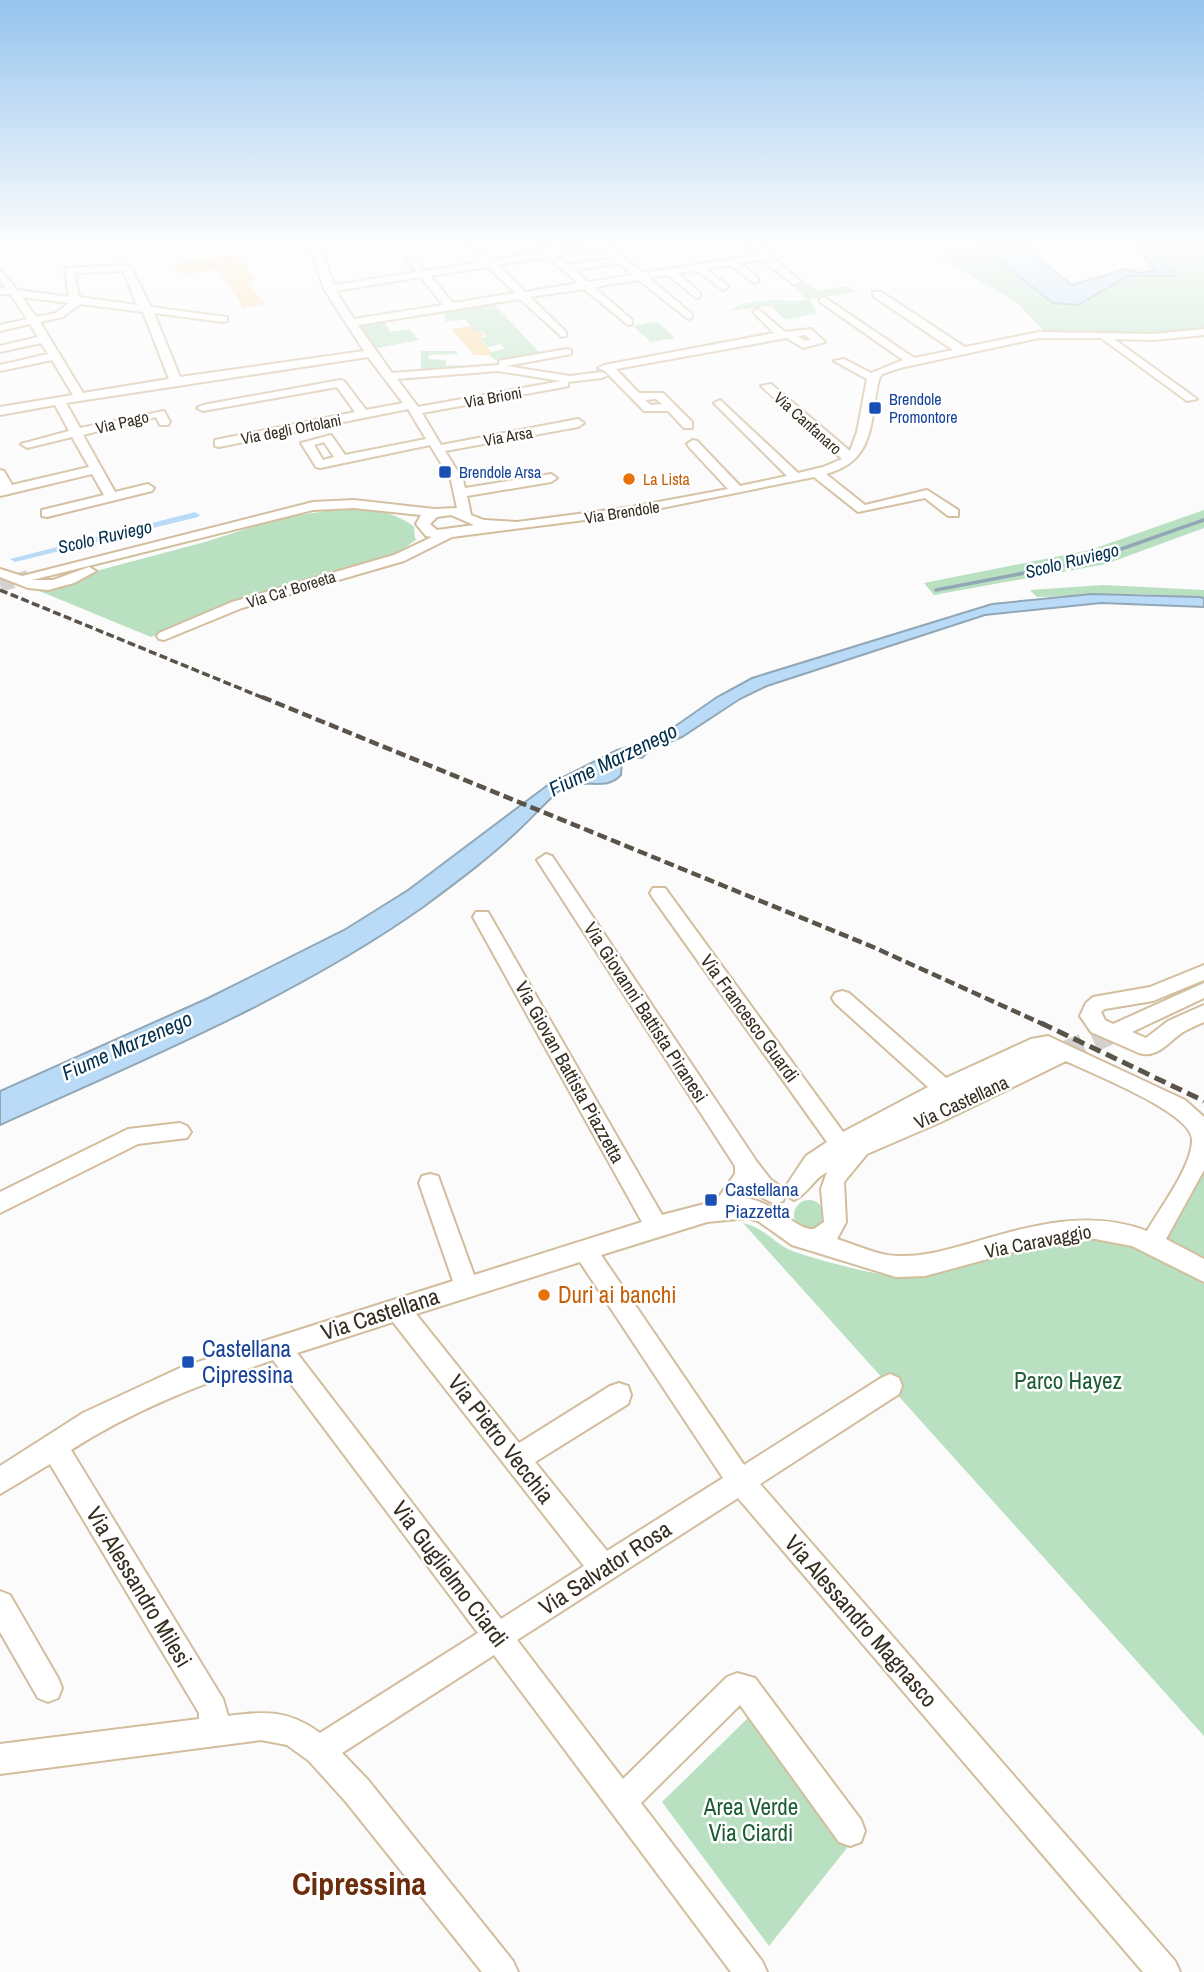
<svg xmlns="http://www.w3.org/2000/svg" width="1204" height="1972" font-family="'Archivo Narrow',sans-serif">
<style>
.green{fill:#b9e1c1}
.water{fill:#b9dbf7;stroke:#91a7b6;stroke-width:2}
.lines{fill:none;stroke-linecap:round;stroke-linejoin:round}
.stream{stroke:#91a7b6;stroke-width:3.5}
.canal{fill:#b9dbf7;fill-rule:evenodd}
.building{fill:#fcd699}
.minor-tunnel-far1{stroke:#d3d2cf;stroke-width:14;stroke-dasharray:14 7;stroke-linecap:butt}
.minor-tunnel{stroke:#d3d2cf;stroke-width:23;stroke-dasharray:23 11;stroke-linecap:butt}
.minor-casing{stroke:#d2bd9d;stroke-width:4}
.minor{fill:#fff;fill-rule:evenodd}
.rail-far2{stroke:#5a5349;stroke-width:3.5;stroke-dasharray:8 3.5;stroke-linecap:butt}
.rail-far1{stroke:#5a5349;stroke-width:4.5;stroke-dasharray:10 4.5;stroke-linecap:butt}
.rail{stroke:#5a5349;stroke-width:5;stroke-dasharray:12 6;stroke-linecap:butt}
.transit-dot{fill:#1a4fb4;stroke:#fff;stroke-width:2.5}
.food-dot{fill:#e8710a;stroke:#fff;stroke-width:2.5}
.labels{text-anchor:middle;stroke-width:5;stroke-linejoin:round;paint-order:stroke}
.far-street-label{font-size:16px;fill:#352d20;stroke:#fff}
.far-transit-label{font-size:16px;fill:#164399;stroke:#fff;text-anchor:start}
.far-food-label{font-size:16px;fill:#c56008;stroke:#fff;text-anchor:start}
.far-water-label{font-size:18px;font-style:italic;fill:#02304e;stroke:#fff}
.street-label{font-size:19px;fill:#352d20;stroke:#fff}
.transit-label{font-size:19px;fill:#164399;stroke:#fff;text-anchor:start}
.water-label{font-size:21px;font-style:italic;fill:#02304e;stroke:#fff}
.near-food-label{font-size:23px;fill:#c56008;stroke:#fff;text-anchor:start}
.near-street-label{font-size:23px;fill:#352d20;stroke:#fff}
.near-transit-label{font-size:23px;fill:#164399;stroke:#fff;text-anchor:start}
.near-park-label{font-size:23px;fill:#1d5d34;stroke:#fff}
.near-district-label{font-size:32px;font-weight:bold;fill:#6d2d0d;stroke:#fff}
</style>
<rect width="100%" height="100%" fill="#fbfbfb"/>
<g class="green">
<polygon points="1147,243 1204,243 1204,331 1162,335 1044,331 1016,302 938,256 986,250 1053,303 1078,305 1128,276 1175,276"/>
<path d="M804,283l15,8 29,-5 8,6 -47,7 8,14 -32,7 -14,-14 -41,5c19,-16 52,-8 77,-11l-14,-15z"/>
<polygon points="491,301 540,353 495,360 489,355 491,352 504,349 501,344 487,347 480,338 487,337 484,332 476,333 465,319 446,322 445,314 441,309"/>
<polygon points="384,319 390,332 409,329 419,340 377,348 358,323"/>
<polygon points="652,322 659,323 675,338 651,342 633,326"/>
<polygon points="421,351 457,351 457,354 429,355 428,359 446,360 446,366 462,365 463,368 421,371"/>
<path d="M337,509c25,-2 59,2 77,18l1,11 2,1 -22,16 -159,48 -85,34 -119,-49 173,-46 72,-23z"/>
<polygon points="1204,510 1204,528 1106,564 934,595 924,583 1090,550"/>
<polygon points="1103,585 1204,590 1204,598 1140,594 1037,597 1030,590"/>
<polygon points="1204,1157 1204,1260 1156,1235"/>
<circle cx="809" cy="1215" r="15"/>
<path d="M743,1223c23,6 27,17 45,26 19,9 95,28 114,28 72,-1 149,-55 220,-36 26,7 57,27 82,39v456z"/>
<polygon points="750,1716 847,1848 769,1946 662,1802"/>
</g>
<g class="water">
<polygon points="975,243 1020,243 1072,285 1126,269 1139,273 1155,270 1133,243 1147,243 1176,276 1128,276 1078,305 1053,303"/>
<path d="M1092,594l107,3 5,1v9l-103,-4 -116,12 -218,71 -27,13 -58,38 -32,13 -8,8 -9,-1 -11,4 -1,14c-17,19 -40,-1 -63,17 -13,11 -25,25 -38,37 -29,28 -63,53 -95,77 -130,92 -281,154 -425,219v-34l206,-92 138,-69 64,-40 141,-106 68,-34 22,-6 32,-15 46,-32 35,-19 240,-74z"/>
</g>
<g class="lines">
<polyline class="stream" points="936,590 1087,561 1204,520"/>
<polygon class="canal" points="195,512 200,515 198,517 15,562 10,559"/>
</g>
<g class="building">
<polygon points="237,254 255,280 247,281 265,304 243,308 218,269 181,275 173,264"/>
<polygon points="471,326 476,332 485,334 480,339 493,355 474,355 451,329"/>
</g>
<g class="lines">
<polyline class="minor-tunnel-far1" points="0,585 28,577"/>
<polyline class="minor-tunnel" points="1062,1054 1120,1029"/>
<defs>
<g id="minor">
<path d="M309,243h9l16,42 83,-13 -10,-12 5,-3 14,14 57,-9 -15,-16 5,-3 20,17 49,-8 -4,-4 5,-3 9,6 45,-8h25l-11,4 32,26 114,-18 -12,-12h10l47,39 -9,2 -31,-24 -22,3 18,15v4l-4,1 -24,-18 -24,4 21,16 1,2 -5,3 -27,-20 -18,3 22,20v4l-4,1 -28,-23 -19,3 43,36v4l-4,1 -49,-39 -45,7 38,33v4l-4,1 -44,-36 -54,8 36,35v4l-4,1 -42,-38 -162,26 34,48 107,-8v-4l4,-1 64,-11 4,1v4l-65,12 64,10 32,-4 6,3 -6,3 -34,4v4l-4,1 -142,26 19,32 137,-26 6,4 -6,4 -133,24 18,29 2,8 86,-14 6,4 -6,4 -84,14 4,19 13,5 33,2 115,-15 96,-18 -39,-42 -2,-3 6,-4 4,1 43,45 47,-10 -73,-73 6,-3 78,73 25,-6 19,-8 -81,-73 10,-2 79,67 7,-19 10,-53 -33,-18 10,-2 27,14 32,-13 -83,-58 -1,-2 5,-3 90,61 39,-8 -80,-54v-4h8l84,55 74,-15 115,2 50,-5v6l-50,5 -40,-1 83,60 -10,2 -86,-63h-62l-139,30 -18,6 -3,5c-10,42 -2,81 -53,95l39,31 62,-15 31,20v6h-10l-23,-18 -67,14 -44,-35 -182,37 -180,23 -48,24 -162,47 -78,32 -5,-1 -2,-3 2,-3 73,-31 162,-47 38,-18 -6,-1 -10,-12 5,-9 -67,-7 -41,2 -281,70h21l36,-13 7,4 -22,12 -26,7 -20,-2 -28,-11v-8l22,7 291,-74 41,-2 80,9 23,-1 -6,-28 -21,-35 -110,23 -4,-1 -15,-24 30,-8 14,20 81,-16 -18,-30 -189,38 -4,-1v-6l140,-28 -18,-25 -134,24 -6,-3 6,-3 137,-25 4,1 22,29 37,-7 -35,-46 -302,46 14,25 84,-17 6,11 -2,3h-8l-4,-8 -73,18 32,57 33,-8 6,4 -2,3 -105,26 -5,-1v-6l62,-15 -12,-21 -92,22v-26l4,1 8,14 77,-18 -17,-30 -45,11 -6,-4 48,-13 -14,-26 -55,10v-8l73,-12 -21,-35 -52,11v-6l48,-11 -7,-11 -41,9v-6l38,-9 -8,-13 -30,7v-6l27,-6 -16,-24 -11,-1v-6l6,1 -6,-9v-10l17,20 52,7 -4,-29 58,-3 9,4 19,38 76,10v4l-4,1 -69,-9 26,64 184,-26 -40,-62zM602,248l11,10 -45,7 -11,-9zM548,257l30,26 -53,9 -27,-27zM619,263l14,12 -45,7 -14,-12zM488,267l27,26 -62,10 -23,-27zM123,271l14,34 -58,-8 -5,-24zM421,277l22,28 -89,14 -18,-28zM22,297l47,6 -13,10 -20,4zM80,304l63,8 26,67 -86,14 -43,-71 23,-5zM498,371l63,10 -143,26 -21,-28zM324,442l10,15 -11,3 -9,-15zM451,515l23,10 -37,5 -7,-6 7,-7z"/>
<path d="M758,309l27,23 26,-3 14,13 -22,6 -16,-10 -171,31 23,24h24l29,29v6h-8l-16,-17h-24l-39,-40 -7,-3 6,-3 170,-32 -21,-21zM805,335l6,5 -6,1 -7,-5zM656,399l6,5 -11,1 -6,-5z"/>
<path d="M546,854l6,2 205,306 14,18 13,9 22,-33 21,-14 -174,-244 -3,-5 3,-5h12l178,244 85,-45 -93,-84 -3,-5 3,-5 7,-2 7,2 97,85 85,-39 17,-3 137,64 19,17v53l-38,69 38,20v23l-72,-36 -42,-8 -47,6 -118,32 -29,1 -104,-32 -34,-24 -11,-3 -40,4 -106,33 143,210 137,-87 9,-4 9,4 3,8 -3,8 -139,90 415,477 5,11h-37l-405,-474 -221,142 106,139 104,-102 10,-4 18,5 106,142 4,11 -4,11 -11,4 -11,-4 -99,-137 -99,98 121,158 5,11h-36l-237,-317 -152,98 26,27 145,181 5,11h-36l-136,-170 -37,-41 -22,-16 -26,-5 -261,34v-30l199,-25v-6l-149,-249 -50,30v-28l83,-53 99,-46 271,-86 -34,-98 3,-7 8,-2 8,2 36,99 168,-53 -169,-305 3,-5h12l174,303 54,-14 19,-27v-8l-198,-306zM1066,1061c24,12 125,51 126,78 1,26 -32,69 -45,92 -61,-23 -120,-4 -179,13 -23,6 -45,13 -69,12 -20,0 -43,-11 -62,-17l9,-17 -2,-40 23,-28 74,-32zM827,1172l-6,17 3,33 -10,7c-18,2 -41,-30 -72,-31l9,-10 4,6 20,10 8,-3 2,-6 9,5c14,-6 19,-21 33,-28zM580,1262l143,216 -116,73 -72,-89 93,-58 3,-9 -3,-9 -9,-3 -9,3 -91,57 -103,-129zM393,1322l191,244 -83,53 -204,-266zM273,1360l205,273 -158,100c-31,-23 -55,-22 -92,-17l-5,-17 -152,-249c64,-41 130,-66 202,-90z"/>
<path d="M1204,965v15l-51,21 -48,8 -4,3 4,8 8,4 91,-41v15l-72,34 14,6 22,-17 36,-16v17c-7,3 -14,6 -21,10 -14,9 -25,27 -44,21l-48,-21 -11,-16 6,-13 7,-6 57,-10z"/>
<polygon points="180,1123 187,1126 191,1132 187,1138 138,1144 0,1213 0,1192 128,1129"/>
<polygon points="0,1591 10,1595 58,1678 62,1688 58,1698 48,1702 38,1698 0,1632"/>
</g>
</defs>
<use href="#minor" class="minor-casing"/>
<use href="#minor" class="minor"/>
<polyline class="rail-far2" points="0,590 266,699"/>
<polyline class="rail-far1" points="262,697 873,947 1045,1025"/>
<polyline class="rail" points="1041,1023 1204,1101"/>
</g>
<linearGradient id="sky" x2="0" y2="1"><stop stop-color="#95c4ee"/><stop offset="0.47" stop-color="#fdfdfd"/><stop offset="1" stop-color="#fdfdfd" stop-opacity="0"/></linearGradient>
<rect width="1204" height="519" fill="url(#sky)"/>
<g class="transit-dot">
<rect x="868" y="401" width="14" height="14" rx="3.5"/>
<rect x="438" y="465" width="14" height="14" rx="3.5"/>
<rect x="704" y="1193" width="14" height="14" rx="3.5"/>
<rect x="181" y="1355" width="14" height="14" rx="3.5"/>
</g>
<g class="food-dot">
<circle cx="629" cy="479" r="7"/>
<circle cx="544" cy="1295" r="7"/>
</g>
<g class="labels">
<g class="far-street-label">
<text transform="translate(493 397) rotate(-10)" y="6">Via Brioni</text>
<text transform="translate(122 422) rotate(-13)" y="6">Via Pago</text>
<text transform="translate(808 423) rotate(42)" y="6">Via Canfanaro</text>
<text transform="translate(291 429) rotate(-11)" y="6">Via degli Ortolani</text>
<text transform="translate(508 436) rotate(-10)" y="6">Via Arsa</text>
<text transform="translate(622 512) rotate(-9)" y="6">Via Brendole</text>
<text transform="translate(291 589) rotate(-17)" y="6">Via Ca' Boreeta</text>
</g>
<g class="far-transit-label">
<text x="889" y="405">Brendole<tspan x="889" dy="18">Promontore</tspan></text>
<text x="459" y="478">Brendole Arsa</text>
</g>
<g class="far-food-label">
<text x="643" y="485">La Lista</text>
</g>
<g class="far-water-label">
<text transform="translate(105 537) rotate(-13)" y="6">Scolo Ruviego</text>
<text transform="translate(1072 561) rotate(-14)" y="6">Scolo Ruviego</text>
</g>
<g class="street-label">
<text transform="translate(646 1012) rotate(57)" y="7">Via Giovanni Battista Piranesi</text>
<text transform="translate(750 1018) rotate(54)" y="7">Via Francesco Guardi</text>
<text transform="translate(570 1072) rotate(61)" y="7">Via Giovan Battista Piazzetta</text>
<text transform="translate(961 1102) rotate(-25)" y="7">Via Castellana</text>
<text transform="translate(1038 1241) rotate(-11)" y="7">Via Caravaggio</text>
</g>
<g class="transit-label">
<text x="725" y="1196">Castellana<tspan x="725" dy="22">Piazzetta</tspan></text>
</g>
<g class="water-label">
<text transform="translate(613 760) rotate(-26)" y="7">Fiume Marzenego</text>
<text transform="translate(127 1046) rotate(-24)" y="7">Fiume Marzenego</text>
</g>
<g class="near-food-label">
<text x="558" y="1303">Duri ai banchi</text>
</g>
<g class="near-street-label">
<text transform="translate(380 1314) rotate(-18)" y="8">Via Castellana</text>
<text transform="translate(501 1439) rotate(52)" y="8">Via Pietro Vecchia</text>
<text transform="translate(605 1568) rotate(-33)" y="8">Via Salvator Rosa</text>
<text transform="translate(450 1574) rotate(53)" y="8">Via Guglielmo Ciardi</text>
<text transform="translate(139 1587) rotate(59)" y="8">Via Alessandro Milesi</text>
<text transform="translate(861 1621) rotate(49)" y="8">Via Alessandro Magnasco</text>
</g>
<g class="near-transit-label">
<text x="202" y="1357">Castellana<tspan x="202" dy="26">Cipressina</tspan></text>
</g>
<g class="near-park-label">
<text x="1068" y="1389">Parco Hayez</text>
<text x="751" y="1815">Area Verde<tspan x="751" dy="26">Via Ciardi</tspan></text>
</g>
<g class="near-district-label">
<text x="359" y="1895">Cipressina</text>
</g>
</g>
</svg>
